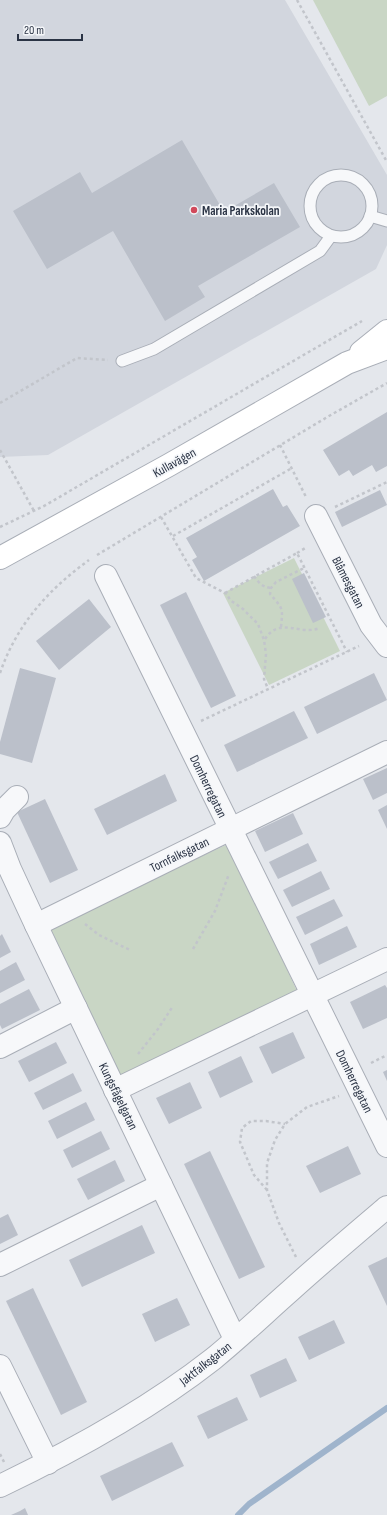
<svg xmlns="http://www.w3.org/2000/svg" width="387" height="1515" font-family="'Sofia Sans Condensed',sans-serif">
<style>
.built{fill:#d2d6de}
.green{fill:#c9d6c5}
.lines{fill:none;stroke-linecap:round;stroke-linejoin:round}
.stream{stroke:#9fb4cc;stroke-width:6}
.building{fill:#bbc0ca}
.lane-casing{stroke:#a9aeb7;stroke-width:13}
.street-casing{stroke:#a9aeb7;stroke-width:24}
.secondary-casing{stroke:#a9aeb7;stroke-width:24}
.path{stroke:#c2c5cb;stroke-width:2.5;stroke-dasharray:3 3;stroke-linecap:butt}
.lane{stroke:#f7f8fa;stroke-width:11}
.street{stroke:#f7f8fa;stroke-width:22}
.secondary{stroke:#fff;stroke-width:22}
.poi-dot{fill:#d1495b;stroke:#f4f6f9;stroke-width:1.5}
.labels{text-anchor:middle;stroke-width:3.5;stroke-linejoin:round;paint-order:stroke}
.poi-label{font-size:13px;font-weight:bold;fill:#2b3445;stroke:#f4f6f9;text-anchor:start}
.street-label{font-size:13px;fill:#2b3445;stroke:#f4f6f9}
</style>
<rect width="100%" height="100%" fill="#e4e7ec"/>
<polygon class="built" points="0,0 285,0 387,175 387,245 376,269 48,455 0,457"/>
<g class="green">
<polygon points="313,0 387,0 387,96 369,106"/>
<polygon points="294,558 340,651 269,685 223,593"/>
<polygon points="228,844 298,993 120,1077 50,927"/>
</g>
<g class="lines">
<polyline class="stream" points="238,1515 249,1504 387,1408"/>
</g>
<g class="building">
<polygon points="182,140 224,212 274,183 300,227 198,286 205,297 165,321 113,231 47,269 13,211 80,172 92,193"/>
<polygon points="387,412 387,466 376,472 372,465 353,476 349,470 339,476 323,450"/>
<polygon points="273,489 283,507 287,505 300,526 204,581 192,560 197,557 186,538"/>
<polygon points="380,490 387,505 342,527 335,512"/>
<polygon points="304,573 326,617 313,623 292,579"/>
<polygon points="186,592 236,696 211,708 160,605"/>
<polygon points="89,599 111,627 59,670 36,641"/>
<polygon points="20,668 56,678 32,763 0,754 0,742"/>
<polygon points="374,673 387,700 317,734 304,707"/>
<polygon points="294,711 308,738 237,772 224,745"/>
<polygon points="387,768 387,793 373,800 363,779"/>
<polygon points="165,774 177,801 107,835 94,809"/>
<polygon points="45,799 78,870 50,883 17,812"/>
<polygon points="387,805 387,829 378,810"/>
<polygon points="293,813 303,834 265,852 255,831"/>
<polygon points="308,843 317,861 278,879 269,862"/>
<polygon points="321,871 330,889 292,907 283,890"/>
<polygon points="334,899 343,916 305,935 296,917"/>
<polygon points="347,926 357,947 319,965 310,944"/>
<polygon points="2,934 11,952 0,958 0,936"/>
<polygon points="16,962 25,980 0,993 0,971"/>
<polygon points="385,985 387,988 387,1018 363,1029 350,1002"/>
<polygon points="29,989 40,1010 2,1029 0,1025 0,1004"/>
<polygon points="293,1032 305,1058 272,1074 259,1047"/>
<polygon points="56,1042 67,1063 29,1082 18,1061"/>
<polygon points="241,1056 253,1082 220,1098 208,1072"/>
<polygon points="387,1070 387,1081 383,1072"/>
<polygon points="73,1073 82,1091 43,1110 34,1093"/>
<polygon points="190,1082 202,1108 169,1124 156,1098"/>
<polygon points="86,1102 95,1120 57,1139 48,1121"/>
<polygon points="101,1131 110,1149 72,1168 63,1150"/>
<polygon points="348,1146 361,1174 320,1193 306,1166"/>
<polygon points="210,1151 265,1267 239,1279 184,1164"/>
<polygon points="115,1160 125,1181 88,1200 77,1179"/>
<polygon points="8,1214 18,1235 0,1244 0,1218"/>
<polygon points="142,1225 155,1253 82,1287 69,1260"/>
<polygon points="387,1257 387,1306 368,1266"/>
<polygon points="33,1288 87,1402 61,1415 6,1301"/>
<polygon points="177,1298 190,1325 155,1342 142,1314"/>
<polygon points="334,1320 345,1343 309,1360 298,1337"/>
<polygon points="286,1358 297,1381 260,1398 250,1375"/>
<polygon points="237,1397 248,1420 208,1439 197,1416"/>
<polygon points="172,1442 184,1466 112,1501 100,1476"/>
<polygon points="25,1508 28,1515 11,1515 20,1511"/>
</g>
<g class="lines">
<defs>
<g id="lane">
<circle cx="341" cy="206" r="31"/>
<polyline points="370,216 387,221"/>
<polyline points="122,361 154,349 320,251 331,236"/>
</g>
<g id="street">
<polyline points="316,516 371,625 387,646"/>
<polyline points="106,576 387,1146"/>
<polyline points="0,817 4,810 17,797"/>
<polyline points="0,843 10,869 36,925 235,1339"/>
<polyline points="36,925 387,752"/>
<polyline points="0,1047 76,1008"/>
<polyline points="115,1090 387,959"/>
<polyline points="0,1265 161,1185"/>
<polyline points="0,1366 48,1463"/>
<path d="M0,1486c75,-36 148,-76 213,-127 27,-22 52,-46 77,-68 32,-29 64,-56 97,-84"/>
</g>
<g id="secondary">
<polyline points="361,352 387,331"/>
<polyline points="0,558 169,465 347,363 387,348"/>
</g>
</defs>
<use href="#lane" class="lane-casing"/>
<use href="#street" class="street-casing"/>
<use href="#secondary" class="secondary-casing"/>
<g class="path">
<polyline points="297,0 387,162"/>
<polyline points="0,403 77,358 108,360"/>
<polyline points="280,445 306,497"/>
<polyline points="0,450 34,511"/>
<polyline points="335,507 387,482"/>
<polyline points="161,517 196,578 227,594 230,600 243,609 258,624 264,640 266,654 264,679 268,689"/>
<polyline points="0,527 44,506 362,321"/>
<polyline points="173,536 292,468"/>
<polyline points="297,553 307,547"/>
<polyline points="97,555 329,416 387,383"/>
<path d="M254,576c5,7 8,11 17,12"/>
<polyline points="225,593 297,553 347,652"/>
<path d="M281,627c2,-20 2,-18 -11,-33l1,-6 5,-6 28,-14"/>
<path d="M265,639c15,-23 34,-3 55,-11"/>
<path d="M0,673c17,-49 48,-83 89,-113"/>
<polyline points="201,721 359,646"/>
<polyline points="85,924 99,935 130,950"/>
<polyline points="193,949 215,911 229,874"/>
<polyline points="138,1054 158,1029 173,1006"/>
<polyline points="371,1063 387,1055"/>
<polyline points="267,1190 254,1175 240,1142 242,1128 251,1121 266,1121 285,1124"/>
<polyline points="296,1257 279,1223 267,1190 267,1163 275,1140 285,1124 307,1107 339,1096"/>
<polyline points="0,1454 4,1462"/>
</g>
<use href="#lane" class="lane"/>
<use href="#street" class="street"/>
<use href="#secondary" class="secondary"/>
</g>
<circle class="poi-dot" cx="194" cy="210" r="4"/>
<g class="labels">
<g class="poi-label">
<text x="202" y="215">Maria Parkskolan</text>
</g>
<g class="street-label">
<text transform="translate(174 462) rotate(-29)" y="5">Kullavägen</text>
<text transform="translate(349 582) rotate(63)" y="5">Blåmesgatan</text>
<text transform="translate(209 786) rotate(64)" y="5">Domherregatan</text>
<text transform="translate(179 854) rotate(-26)" y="5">Tornfalksgatan</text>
<text transform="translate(355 1081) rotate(64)" y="5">Domherregatan</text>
<text transform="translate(119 1096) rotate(64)" y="5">Kungsfågelgatan</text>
<text transform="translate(205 1363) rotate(-38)" y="5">Jaktfalksgatan</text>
</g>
</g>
<path d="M18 34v6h64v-6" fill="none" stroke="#2b3445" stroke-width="2"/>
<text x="24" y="34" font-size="12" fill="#2b3445" stroke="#f4f6f9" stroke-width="3" paint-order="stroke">20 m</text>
</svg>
